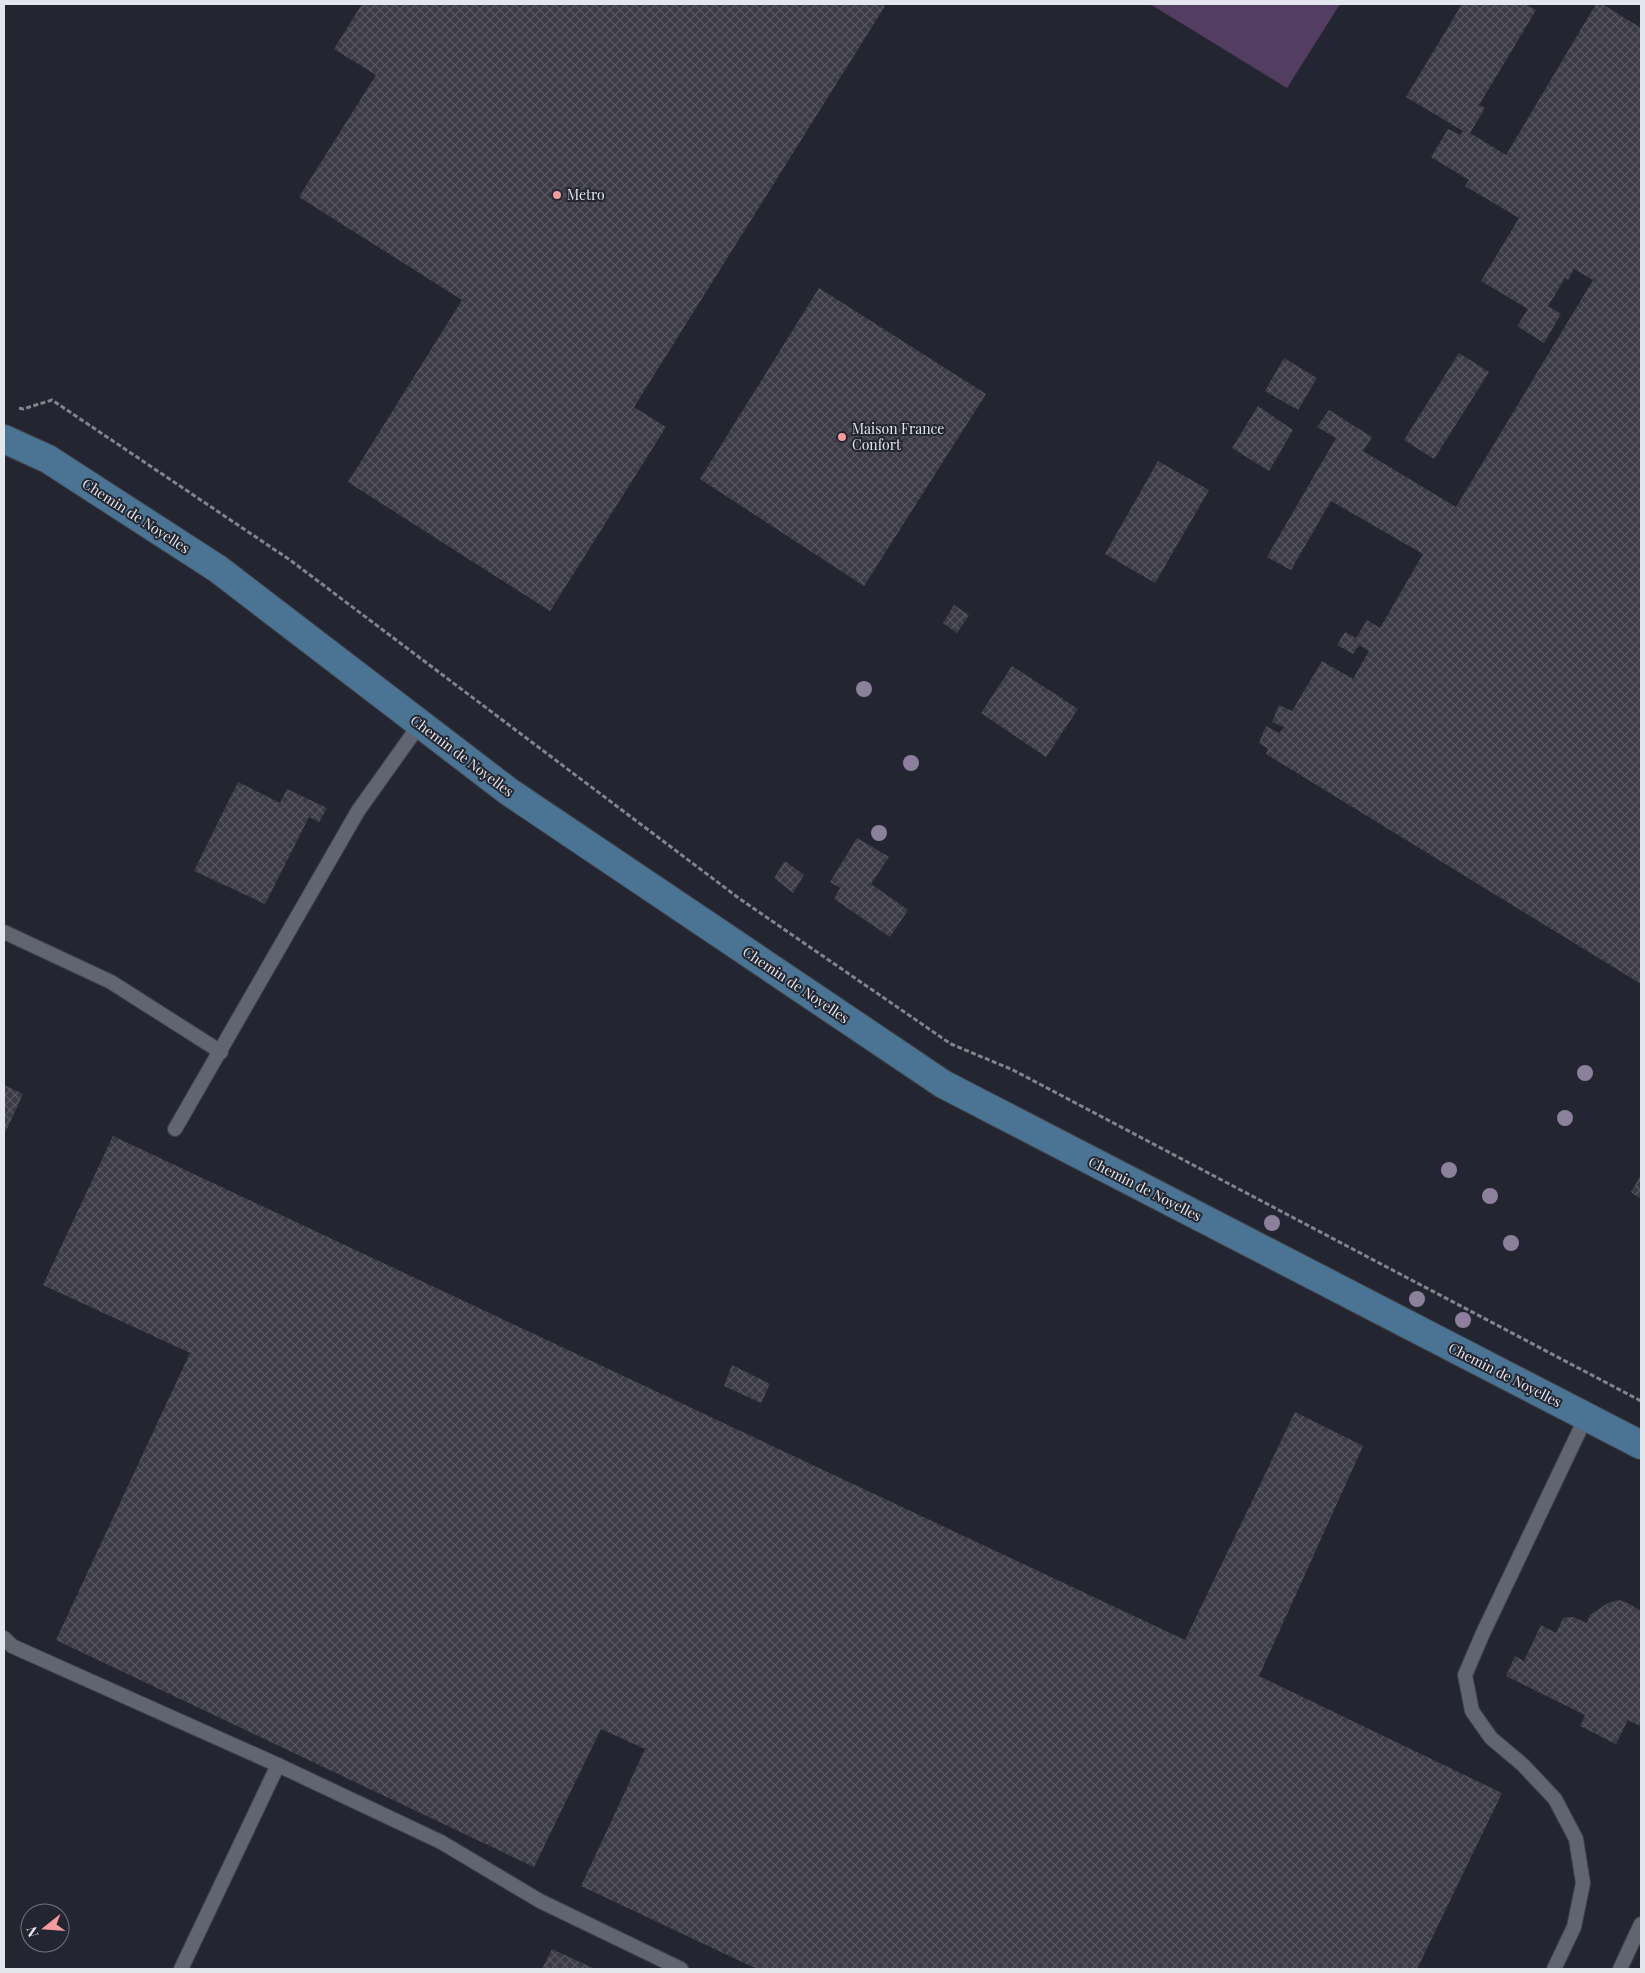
<svg xmlns="http://www.w3.org/2000/svg" width="1645" height="1973" font-family="'Playfair Display',serif">
<style>
.grass{fill:#533e61}
.building{fill:url(#building-cross-hatch)}
.lines{fill:none;stroke-linecap:round;stroke-linejoin:round}
.lane-casing{stroke:#40434b;stroke-width:16}
.secondary-casing{stroke:#40434b;stroke-width:30}
.path{stroke:#82848d;stroke-width:3;stroke-dasharray:5 2.5;stroke-linecap:butt}
.lane{stroke:#606570;stroke-width:14}
.secondary{stroke:#4b7393;stroke-width:28}
.tree{fill:#8d809d}
.poi-dot{fill:#f49b9f;stroke:#232630;stroke-width:2}
.labels{text-anchor:middle;stroke-width:4;stroke-linejoin:round;paint-order:stroke}
.poi-label{font-size:14px;fill:#e4e6ed;stroke:#232630;text-anchor:start}
.street-label{font-size:14px;fill:#e4e6ed;stroke:#232630}
</style>
<defs>
<pattern id="building-cross-hatch" width="8" height="8" patternUnits="userSpaceOnUse" patternTransform="scale(1.25)"><rect width="8" height="8" fill="#3c3b45"/><path d="M0 0l8 8M0 8l8-8" fill="none" stroke="#585760"/></pattern>
</defs>
<rect width="100%" height="100%" fill="#232630"/>
<polygon class="grass" points="1150,4 1340,4 1287,88"/>
<g class="building">
<polygon points="362,4 881,4 885,6 634,407 666,427 550,611 348,482 462,300 299,197 376,75 334,49"/>
<polygon points="1462,4 1525,4 1536,10 1479,105 1485,108 1470,133 1506,155 1596,4 1602,4 1641,28 1641,984 1266,754 1268,749 1259,743 1266,726 1279,733 1284,727 1272,722 1279,705 1292,711 1322,661 1353,679 1369,651 1359,645 1353,654 1337,645 1345,632 1356,638 1367,620 1380,628 1423,554 1331,501 1291,570 1267,557 1336,438 1317,427 1329,410 1372,437 1363,451 1456,507 1593,280 1574,269 1568,280 1565,278 1548,306 1561,314 1544,343 1517,326 1528,309 1481,281 1519,218 1465,186 1469,180 1431,157 1448,129 1460,135 1463,131 1406,97"/>
<polygon points="819,288 986,394 864,586 700,479"/>
<polygon points="1459,353 1489,372 1434,459 1404,440"/>
<polygon points="1284,358 1317,378 1298,410 1265,391"/>
<polygon points="1258,406 1293,430 1269,471 1232,448"/>
<polygon points="1158,461 1209,490 1155,583 1105,554"/>
<polygon points="954,605 969,615 957,633 943,623"/>
<polygon points="1012,666 1078,709 1046,757 981,713"/>
<polygon points="238,782 280,803 287,789 327,808 319,822 309,817 265,904 194,871"/>
<polygon points="857,838 889,857 871,884 908,910 890,937 834,899 840,888 830,882"/>
<polygon points="785,861 804,875 793,893 774,878"/>
<polygon points="4,1085 23,1094 4,1135"/>
<polygon points="113,1136 1185,1640 1295,1412 1363,1446 1259,1676 1502,1793 1417,1969 757,1969 581,1886 645,1749 601,1729 534,1867 56,1640 190,1353 43,1285"/>
<polygon points="1641,1175 1641,1199 1631,1192"/>
<polygon points="732,1365 770,1384 761,1403 724,1386"/>
<polygon points="1619,1600 1628,1603 1641,1611 1641,1723 1640,1726 1628,1720 1616,1744 1580,1726 1585,1715 1506,1676 1515,1656 1524,1661 1541,1625 1556,1633 1563,1618 1573,1617 1587,1623 1590,1615 1608,1603"/>
<polygon points="552,1949 595,1969 542,1969"/>
</g>
<g class="lines">
<defs>
<g id="lane">
<polyline points="4,932 111,982 221,1052"/>
<polyline points="175,1129 358,811 420,724"/>
<polyline points="4,1638 12,1646 278,1765 441,1842 540,1901 681,1969"/>
<polyline points="181,1969 278,1765"/>
<polyline points="1554,1969 1574,1927 1583,1883 1576,1839 1555,1799 1523,1765 1491,1738 1472,1711 1465,1675 1483,1633 1586,1417"/>
<polyline points="1620,1969 1641,1924"/>
</g>
<polyline id="secondary" points="4,439 48,459 218,569 508,791 943,1084 1641,1445"/>
</defs>
<use href="#lane" class="lane-casing"/>
<use href="#secondary" class="secondary-casing"/>
<polyline class="path" points="19,408 23,409 52,400 290,560 740,899 951,1044 1013,1070 1641,1401"/>
<use href="#lane" class="lane"/>
<use href="#secondary" class="secondary"/>
</g>
<g class="tree">
<circle cx="864" cy="689" r="8"/>
<circle cx="911" cy="763" r="8"/>
<circle cx="879" cy="833" r="8"/>
<circle cx="1585" cy="1073" r="8"/>
<circle cx="1565" cy="1118" r="8"/>
<circle cx="1449" cy="1170" r="8"/>
<circle cx="1490" cy="1196" r="8"/>
<circle cx="1272" cy="1223" r="8"/>
<circle cx="1511" cy="1243" r="8"/>
<circle cx="1417" cy="1299" r="8"/>
<circle cx="1463" cy="1320" r="8"/>
</g>
<g class="poi-dot">
<circle cx="557" cy="195" r="5"/>
<circle cx="842" cy="437" r="5"/>
</g>
<g class="labels">
<g class="poi-label">
<text x="567" y="200">Metro</text>
<text x="852" y="434">Maison France<tspan x="852" dy="16">Confort</tspan></text>
</g>
<g class="street-label">
<text transform="translate(136 516) rotate(33)" y="5">Chemin de Noyelles</text>
<text transform="translate(462 756) rotate(37)" y="5">Chemin de Noyelles</text>
<text transform="translate(796 985) rotate(34)" y="5">Chemin de Noyelles</text>
<text transform="translate(1145 1189) rotate(27)" y="5">Chemin de Noyelles</text>
<text transform="translate(1505 1375) rotate(27)" y="5">Chemin de Noyelles</text>
</g>
</g>
<rect width="1645" height="1973" fill="none" stroke="#e4e6ed" stroke-width="10"/>
<g transform="translate(45 1928) rotate(253)"><circle r="24" fill="#232630" stroke="#70737c"/>
<path d="M0-4L9 19L0 12L-9 19Z" fill="#f49b9f"/>
<text y="-8" font-size="14" font-weight="bold" text-anchor="middle" fill="#e4e6ed">N</text>
</g>
</svg>
